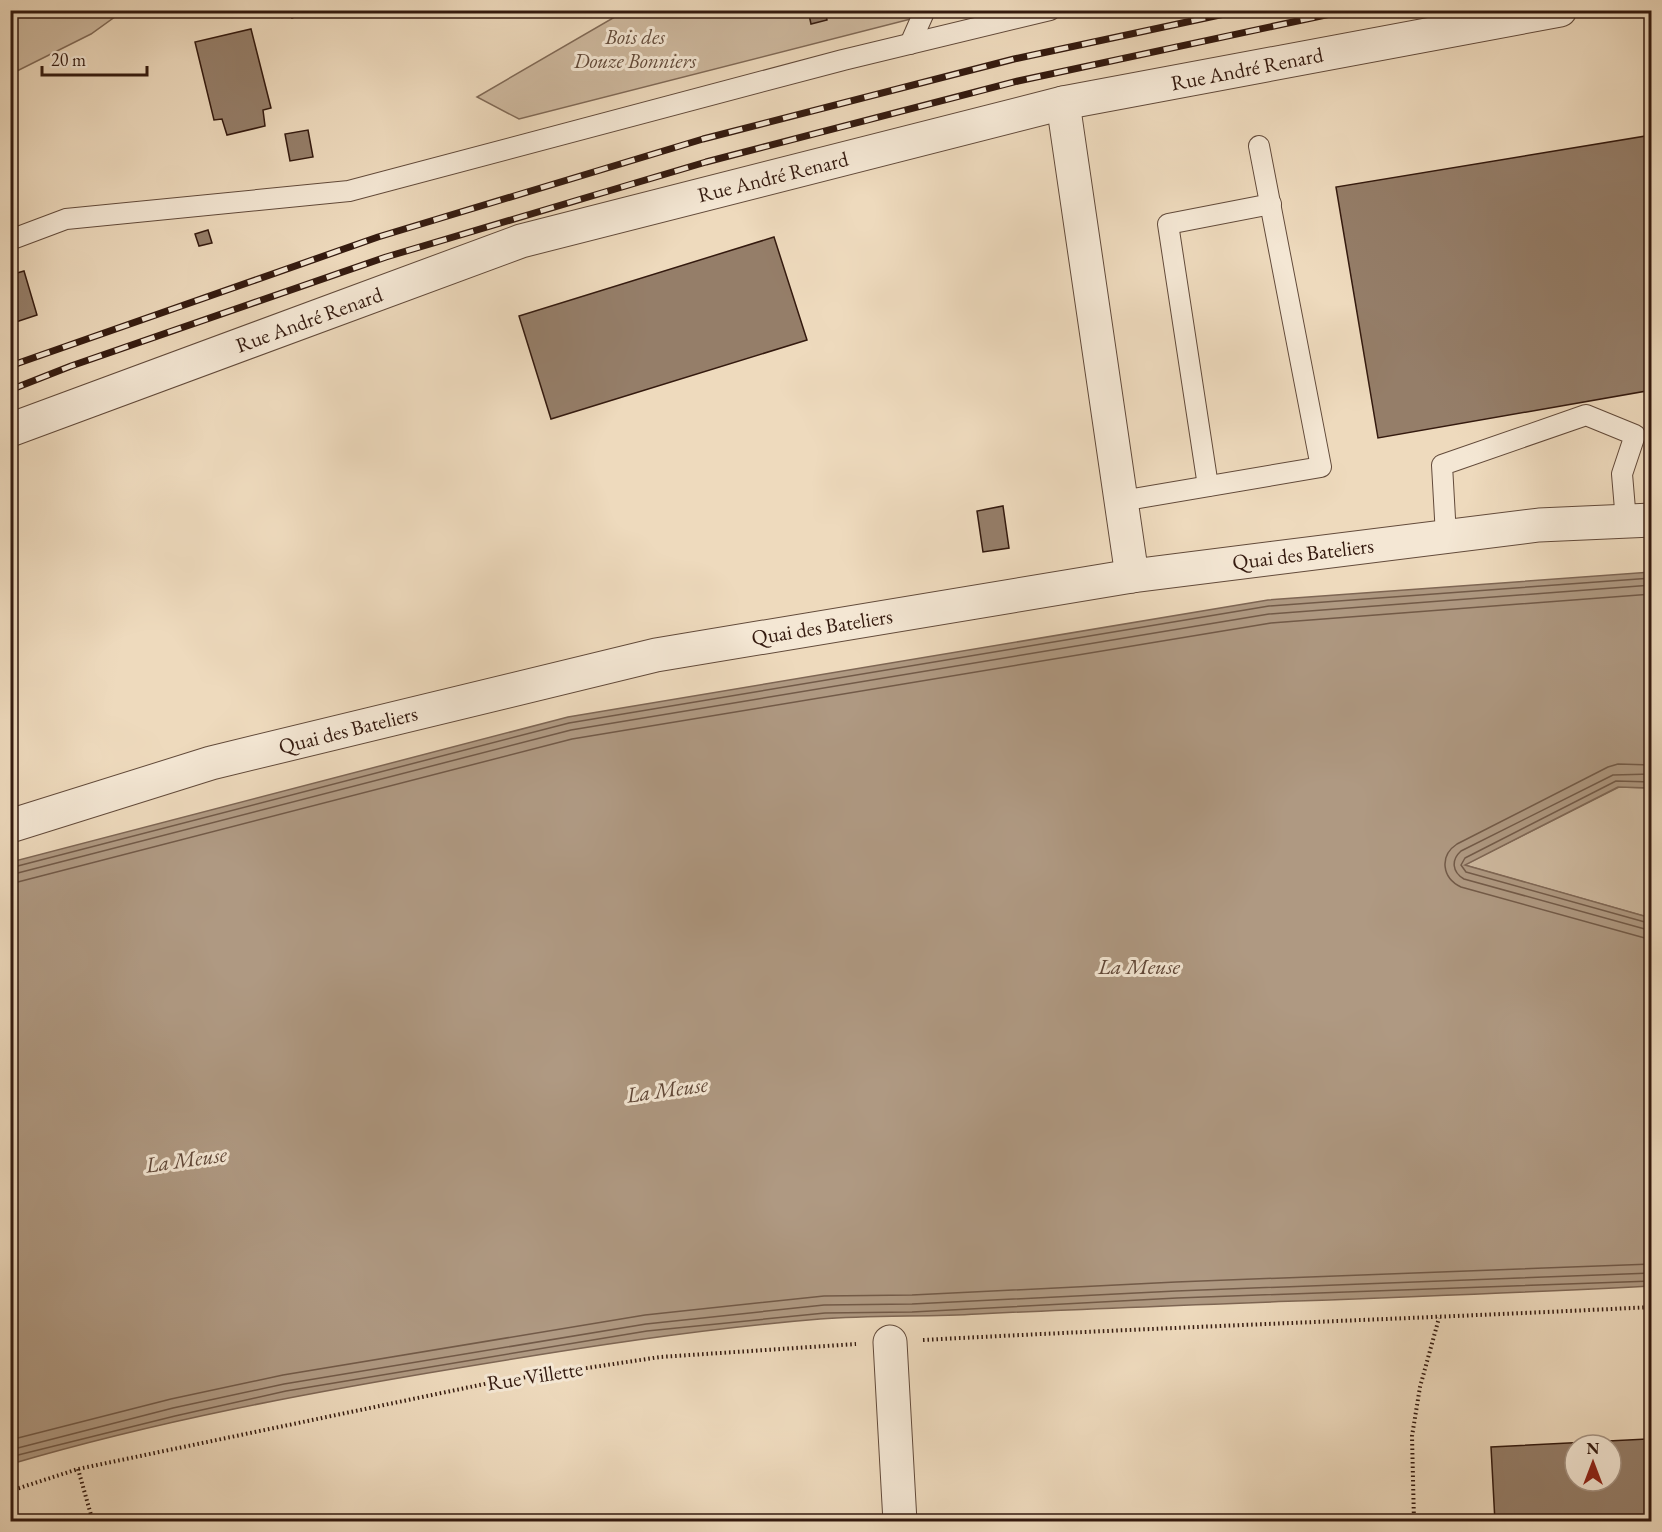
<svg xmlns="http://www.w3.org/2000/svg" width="1662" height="1532" font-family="'EB Garamond',serif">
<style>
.green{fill:#ceb99f;stroke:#816a57;stroke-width:1.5}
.water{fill:#af9982;stroke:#7e6654;stroke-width:1.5}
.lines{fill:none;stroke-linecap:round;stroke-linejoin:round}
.shore{stroke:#725a48;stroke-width:1.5}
.building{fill:#957e69;stroke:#341a0f;stroke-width:1.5;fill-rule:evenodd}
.service-casing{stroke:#624a3a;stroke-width:22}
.minor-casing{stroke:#624a3a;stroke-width:35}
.tertiary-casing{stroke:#624a3a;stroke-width:35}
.path{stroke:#341a0f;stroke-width:4;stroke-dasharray:1.5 3;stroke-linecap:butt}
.service{stroke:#f4e7d4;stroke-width:20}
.minor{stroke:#f4e7d4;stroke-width:33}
.tertiary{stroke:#f4e7d4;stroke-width:33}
.rail-casing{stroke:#341a0f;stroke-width:7}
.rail{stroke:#f4e7d4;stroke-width:4.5;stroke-dasharray:14;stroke-linecap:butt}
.labels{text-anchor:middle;stroke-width:6;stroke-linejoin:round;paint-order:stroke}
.park-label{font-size:21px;font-style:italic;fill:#624a3a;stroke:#f4e7d4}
.street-label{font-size:21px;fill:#341a0f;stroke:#f4e7d4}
.water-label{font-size:22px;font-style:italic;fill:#5f4637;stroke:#f4e7d4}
</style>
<rect width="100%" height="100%" fill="#eedabd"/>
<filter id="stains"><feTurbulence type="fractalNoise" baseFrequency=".00333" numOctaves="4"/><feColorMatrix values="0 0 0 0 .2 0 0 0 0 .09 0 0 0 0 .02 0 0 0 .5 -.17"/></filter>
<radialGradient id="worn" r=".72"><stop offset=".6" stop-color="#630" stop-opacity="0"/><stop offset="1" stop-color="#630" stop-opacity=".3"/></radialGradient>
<g class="green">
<polygon points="10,11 11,10 123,11 91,34 11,74"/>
<polygon points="625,11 942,11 519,119 477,97"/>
<polygon points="1619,787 1651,788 1651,918 1464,865"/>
</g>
<path class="water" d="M1651,572v216l-33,-1 -153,78 186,53v368c-224,12 -448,17 -673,28 -52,3 -105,1 -158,5 -122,10 -242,29 -362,49 -151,25 -301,53 -447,96v-602l557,-145 700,-117z"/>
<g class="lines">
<g class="shore">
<path d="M1652,765l-34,-1 -10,3 -151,77c-18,12 -15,34 4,43l191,53"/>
<path d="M1652,774l-39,1 -152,76c-10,9 -9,21 3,28l188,52"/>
<polyline points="1652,782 1616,781 1465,858 1461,865 1466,872 1652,924"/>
<polyline points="10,868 569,723 1269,606 1652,578"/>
<polyline points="10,875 571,730 1269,614 1652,585"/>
<polyline points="10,884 572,739 1271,623 1652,594"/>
<polyline points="10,1440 171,1399 283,1375 645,1315 824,1296 912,1295 1176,1282 1652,1264"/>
<polyline points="10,1450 173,1408 284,1384 646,1324 824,1305 912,1304 1176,1291 1652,1273"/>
<polyline points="10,1457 175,1416 286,1391 647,1331 825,1313 912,1312 1177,1298 1652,1281"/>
</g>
</g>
<g class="building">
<polygon points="290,10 312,10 292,18"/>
<polygon points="808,10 825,10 827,20 811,24"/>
<polygon points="251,29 271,108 263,110 265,126 227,135 222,119 214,120 195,42"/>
<polygon points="308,130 313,157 290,161 285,134"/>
<polygon points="1652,135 1652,390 1378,438 1336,187"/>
<polygon points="208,230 212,243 199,246 195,234"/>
<polygon points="774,237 807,340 551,419 519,316"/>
<polygon points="24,271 37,315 10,324 10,275"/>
<polygon points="1003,506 1009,548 983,552 977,511"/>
<path d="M1647,1439l2,31h3v52h-157l-4,-75zM1575,1445h36v36h-36z"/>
</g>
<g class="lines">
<defs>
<g id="service">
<polyline points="910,44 925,10"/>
<polyline points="10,240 66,219 349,191 843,60 1050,10"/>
<polyline points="1208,486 1168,224 1271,204"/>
<polyline points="1121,501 1321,467 1259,146"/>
<polyline points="1446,536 1442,465 1586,415 1635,435 1622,474 1626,521"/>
</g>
<polyline id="minor" points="890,1342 900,1522"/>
<g id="tertiary">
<polyline points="1063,103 1132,576"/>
<polyline points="10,430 521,241 1063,103 1560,10"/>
<polyline points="10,826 211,763 656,655 1132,576 1539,525 1652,520"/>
</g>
</defs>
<use href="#service" class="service-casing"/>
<use href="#minor" class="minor-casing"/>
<use href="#tertiary" class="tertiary-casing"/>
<g class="path">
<path d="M923,1340c243,-13 486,-21 729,-33"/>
<polyline points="78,1469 93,1522"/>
<polyline points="10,1491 78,1469 494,1382 660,1357 856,1344"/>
<polyline points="1414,1522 1412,1436 1420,1387 1439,1318"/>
</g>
<use href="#service" class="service"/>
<use href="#minor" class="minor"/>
<use href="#tertiary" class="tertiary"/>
<defs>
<g id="rail">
<polyline points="10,366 378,237 703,139 1014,59 1243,10"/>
<polyline points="10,390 71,366 386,257 706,162 1018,81 1349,10"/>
</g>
</defs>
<use href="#rail" class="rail-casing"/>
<use href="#rail" class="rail"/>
</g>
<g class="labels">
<g class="park-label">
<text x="635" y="44">Bois des<tspan x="635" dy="24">Douze Bonniers</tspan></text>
</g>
<g class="street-label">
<text transform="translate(1247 69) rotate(-11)" y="7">Rue André Renard</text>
<text transform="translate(773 177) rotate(-14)" y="7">Rue André Renard</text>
<text transform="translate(309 320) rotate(-20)" y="7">Rue André Renard</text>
<text transform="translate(1303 554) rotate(-7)" y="7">Quai des Bateliers</text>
<text transform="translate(822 627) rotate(-9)" y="7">Quai des Bateliers</text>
<text transform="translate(348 730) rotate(-14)" y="7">Quai des Bateliers</text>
<text transform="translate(535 1376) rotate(-9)" y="7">Rue Villette</text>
</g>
<g class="water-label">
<text x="1139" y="974">La Meuse</text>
<text transform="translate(667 1089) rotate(-8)" y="8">La Meuse</text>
<text transform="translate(186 1159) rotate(-8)" y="8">La Meuse</text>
</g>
</g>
<rect width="1662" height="1532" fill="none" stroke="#eedabd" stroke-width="36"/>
<rect x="12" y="12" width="1638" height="1508" fill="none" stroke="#341a0f" stroke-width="3"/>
<rect x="18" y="18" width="1626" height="1496" fill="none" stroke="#341a0f" stroke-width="1.5"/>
<g transform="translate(1593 1463)"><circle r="28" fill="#f4e7d4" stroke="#a79585" stroke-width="1.5"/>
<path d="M0-4.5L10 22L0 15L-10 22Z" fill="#8f2418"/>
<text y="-9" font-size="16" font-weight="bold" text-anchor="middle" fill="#341a0f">N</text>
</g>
<path d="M42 66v9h105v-9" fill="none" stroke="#341a0f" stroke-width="3"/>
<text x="51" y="66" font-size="18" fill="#341a0f" stroke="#f4e7d4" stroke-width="4.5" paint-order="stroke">20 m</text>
<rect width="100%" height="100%" filter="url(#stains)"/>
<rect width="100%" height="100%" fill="url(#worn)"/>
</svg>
